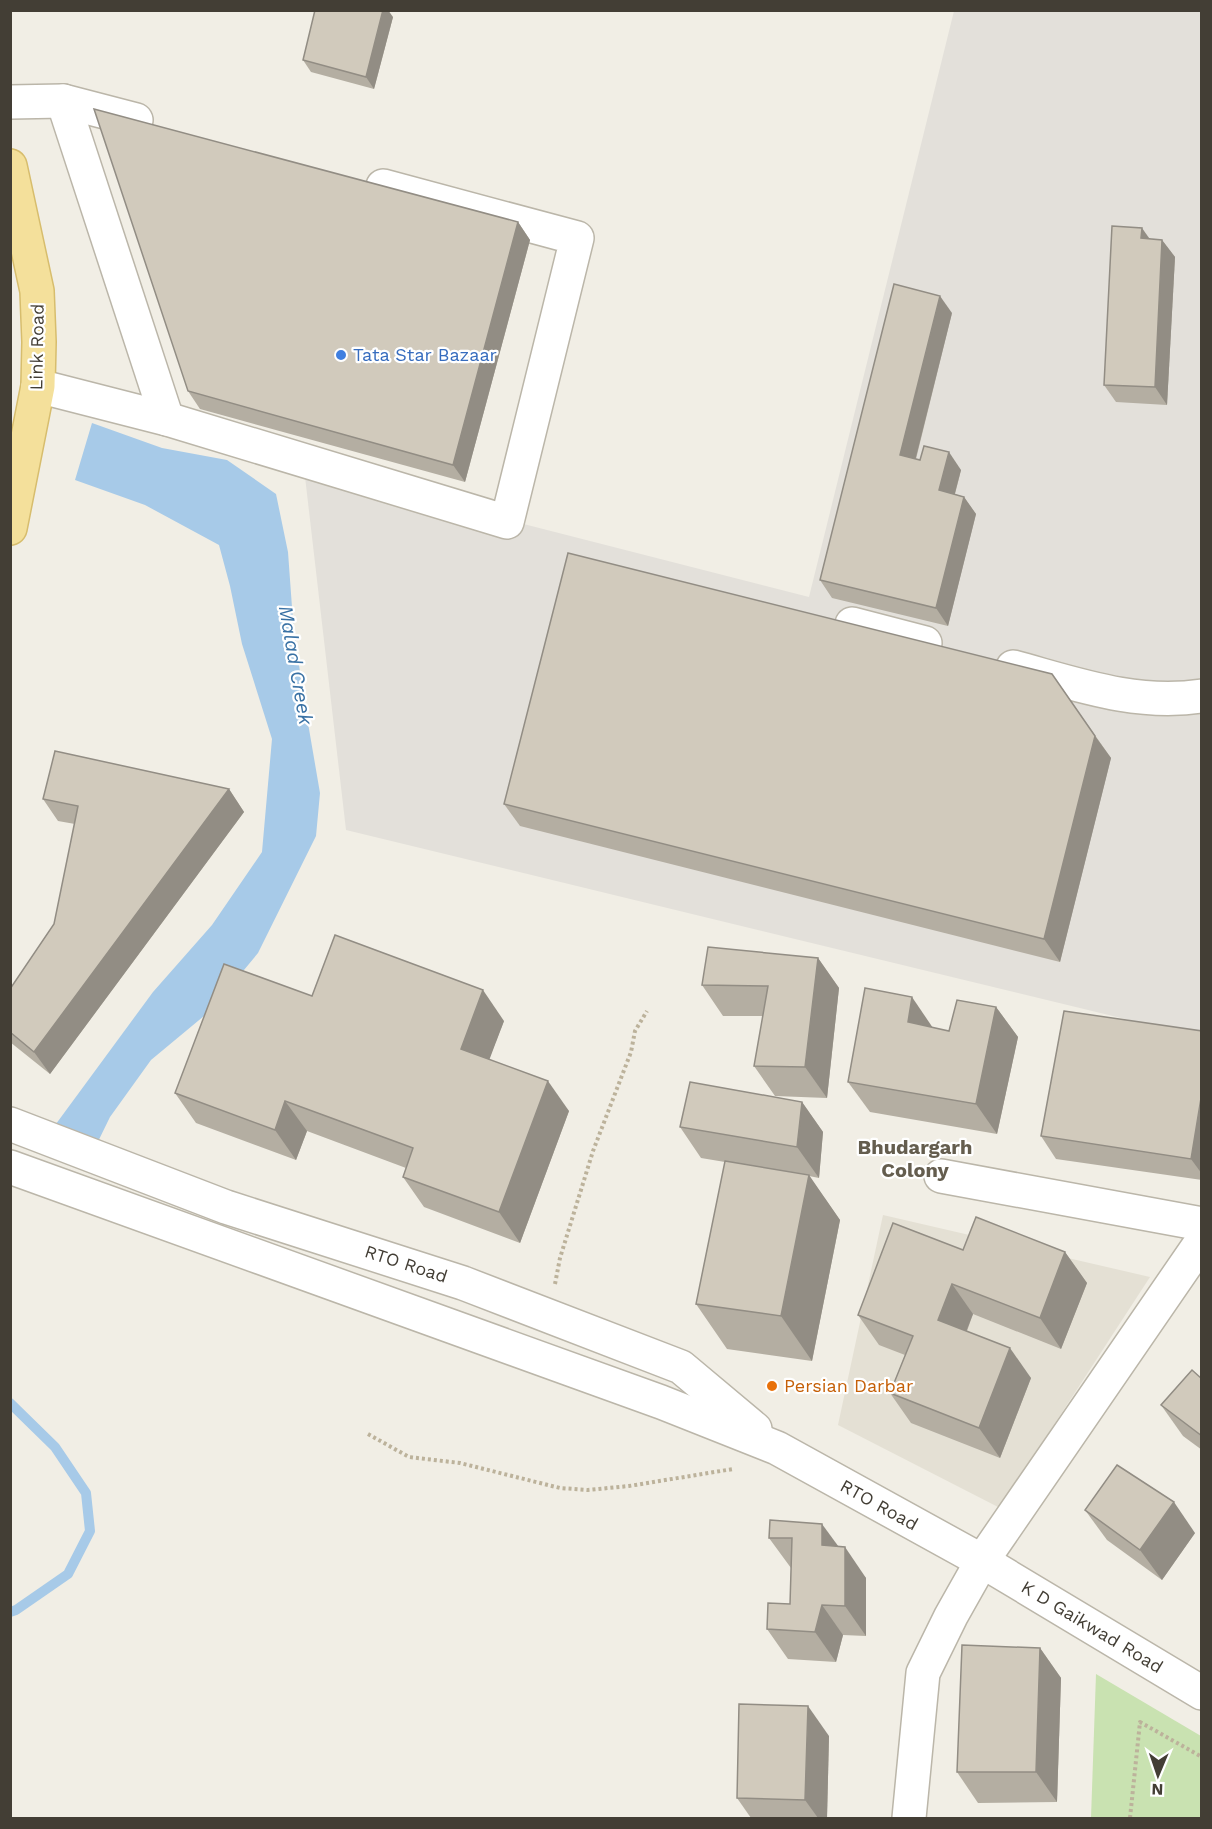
<svg xmlns="http://www.w3.org/2000/svg" width="1212" height="1829" font-family="'Work Sans',sans-serif">
<style>
.residential{fill:#e4e0d4}
.industrial{fill:#e3e0da}
.green{fill:#c9e2b1}
.water{fill:#a7cae8}
.lines{fill:none;stroke-linecap:round;stroke-linejoin:round}
.stream{stroke:#a7cae8;stroke-width:10}
.minor-casing{stroke:#bbb6a9;stroke-width:36}
.major-casing{stroke:#d7bd6d;stroke-width:36}
.path{stroke:#bcb29b;stroke-width:4;stroke-dasharray:3 3;stroke-linecap:butt}
.minor{stroke:#fff;stroke-width:33}
.major{stroke:#f4e09b;stroke-width:33}
.wall{fill:#b4aea2}
.shaded-wall{fill:#928d84}
.building{fill:#d1cabc;stroke:#928d84;stroke-width:1.5}
.shop-dot{fill:#3f7fe0;stroke:#fff;stroke-width:2}
.food-dot{fill:#e8710a;stroke:#fff;stroke-width:2}
.labels{text-anchor:middle;stroke-width:4.5;stroke-linejoin:round;paint-order:stroke}
.street-label{font-size:18px;fill:#433e35;stroke:#fff}
.shop-label{font-size:18px;fill:#366cbe;stroke:#fff;text-anchor:start}
.food-label{font-size:18px;fill:#c56008;stroke:#fff;text-anchor:start}
.water-label{font-size:20px;font-style:italic;fill:#3971a4;stroke:#fff}
.neighbourhood-label{font-size:20px;font-weight:bold;fill:#645d4e;stroke:#fff}
</style>
<rect width="100%" height="100%" fill="#f1eee5"/>
<polygon class="residential" points="883,1215 1150,1277 1000,1508 838,1425"/>
<polygon class="industrial" points="954,11 1201,11 1201,1032 1154,1026 346,830 304,468 809,597"/>
<polygon class="green" points="1096,1674 1201,1736 1201,1818 1091,1818"/>
<polygon class="water" points="92,423 162,448 227,460 276,494 288,552 293,621 303,694 320,793 316,836 258,953 210,1011 151,1060 110,1117 88,1162 42,1143 153,992 212,925 262,852 272,739 242,644 230,586 219,545 145,505 75,480"/>
<g class="lines">
<polyline class="stream" points="10,1403 55,1447 86,1493 90,1531 68,1574 16,1610 10,1612"/>
<defs>
<g id="minor">
<polyline points="63,101 167,419"/>
<polyline points="10,102 63,101 136,120"/>
<polyline points="38,386 167,419 507,522 577,238 383,186"/>
<polyline points="852,624 925,643"/>
<path d="M1013,667c63,17 122,39 189,29"/>
<polyline points="10,1124 226,1207 463,1283 681,1367 755,1429"/>
<polyline points="10,1167 661,1402 777,1448 982,1561 1202,1693"/>
<polyline points="941,1176 1202,1224"/>
<polyline points="909,1818 923,1673 951,1616 982,1561 1202,1241"/>
</g>
<polyline id="major" points="10,166 37,291 39,342 38,386 10,528"/>
</defs>
<use href="#minor" class="minor-casing"/>
<use href="#major" class="major-casing"/>
<g class="path">
<polyline points="555,1284 560,1258 593,1151 631,1052 635,1031 647,1011"/>
<polyline points="368,1434 409,1457 460,1463 560,1488 588,1490 629,1486 733,1469"/>
<polyline points="1130,1818 1140,1722 1202,1757"/>
</g>
<use href="#minor" class="minor"/>
<use href="#major" class="major"/>
</g>
<g class="wall">
<polygon points="393,17 374,89 311,72 303,60"/>
<polygon points="518,222 530,240 465,482 200,409 188,391"/>
<polygon points="1150,239 1162,240 1175,257 1167,405 1116,402 1104,385"/>
<polygon points="952,313 916,459 961,470 955,494 964,497 976,514 948,626 832,598 820,580"/>
<polygon points="1052,674 1111,758 1060,962 520,826 504,804"/>
<polygon points="229,789 244,812 50,1074 10,1042 10,989 54,924 75,824 58,821 43,799"/>
<polygon points="818,958 839,988 827,1098 775,1096 754,1066 763,1016 723,1016 702,985"/>
<polygon points="312,996 504,1021 489,1059 569,1111 520,1243 424,1207 403,1177 406,1168 307,1131 296,1160 196,1123 175,1093"/>
<polygon points="996,1007 1018,1037 997,1134 870,1112 848,1082"/>
<polygon points="1202,1031 1202,1180 1056,1159 1041,1136"/>
<polygon points="802,1102 823,1132 819,1178 809,1176 840,1220 812,1361 727,1349 696,1304 725,1162 701,1158 680,1127"/>
<polygon points="963,1250 1065,1252 1087,1283 1061,1349 973,1314 967,1331 1031,1378 1000,1458 911,1423 890,1393 905,1355 879,1345 858,1315"/>
<polygon points="1202,1379 1202,1450 1183,1436 1161,1405"/>
<polygon points="1085,1510 1195,1533 1162,1580 1107,1540"/>
<polygon points="770,1520 838,1547 866,1578 866,1636 843,1635 836,1662 788,1659 767,1629 790,1604 791,1568 769,1538"/>
<polygon points="1040,1648 1061,1678 1057,1802 978,1803 957,1772"/>
<polygon points="829,1736 827,1818 751,1818 737,1798"/>
</g>
<g class="shaded-wall">
<polygon points="383,10 388,10 393,17 374,89 366,77"/>
<polygon points="518,222 530,240 465,482 453,465"/>
<polygon points="1142,228 1154,245 1141,238"/>
<polygon points="1162,240 1175,257 1167,405 1155,387"/>
<polygon points="940,296 952,313 912,473 900,455"/>
<polygon points="949,452 961,470 951,508 939,490"/>
<polygon points="964,497 976,514 948,626 936,608"/>
<polygon points="1095,736 1111,758 1060,962 1044,939"/>
<polygon points="229,789 244,812 50,1074 34,1052"/>
<polygon points="818,958 839,988 827,1098 805,1067"/>
<polygon points="483,990 504,1021 482,1079 461,1049"/>
<polygon points="912,997 933,1028 908,1022"/>
<polygon points="996,1007 1018,1037 997,1134 976,1104"/>
<polygon points="548,1081 569,1111 520,1243 499,1212"/>
<polygon points="1202,1092 1202,1174 1191,1159"/>
<polygon points="285,1101 307,1131 296,1160 275,1130"/>
<polygon points="802,1102 823,1132 819,1178 797,1147"/>
<polygon points="809,1175 840,1220 812,1361 781,1316"/>
<polygon points="1065,1252 1087,1283 1061,1349 1040,1318"/>
<polygon points="952,1284 973,1314 959,1350 938,1320"/>
<polygon points="1010,1348 1031,1378 1000,1458 979,1428"/>
<polygon points="1174,1502 1195,1533 1162,1580 1140,1550"/>
<polygon points="822,1524 844,1554 822,1545"/>
<polygon points="845,1547 866,1578 866,1636 845,1606"/>
<polygon points="822,1605 843,1635 836,1662 815,1632"/>
<polygon points="1040,1648 1061,1678 1057,1802 1036,1772"/>
<polygon points="808,1706 829,1736 827,1818 818,1818 805,1800"/>
</g>
<g class="building">
<polygon points="315,10 383,10 366,77 303,60"/>
<polygon points="94,109 518,222 453,465 188,391"/>
<polygon points="1112,226 1142,228 1141,238 1162,240 1155,387 1104,385"/>
<polygon points="894,284 940,296 900,455 920,460 924,446 949,452 939,490 964,497 936,608 820,580"/>
<polygon points="568,553 1052,674 1095,736 1044,939 504,804"/>
<polygon points="55,751 229,789 34,1052 10,1032 10,989 54,924 78,806 43,799"/>
<polygon points="335,935 483,990 461,1049 548,1081 499,1212 403,1177 413,1148 285,1101 275,1130 175,1093 224,964 312,996"/>
<polygon points="708,947 818,958 805,1067 754,1066 768,986 702,985"/>
<polygon points="865,988 912,997 908,1022 949,1031 957,1000 996,1007 976,1104 848,1082"/>
<polygon points="1064,1011 1202,1031 1202,1092 1191,1159 1041,1136"/>
<polygon points="690,1082 802,1102 797,1147 680,1127"/>
<polygon points="725,1161 809,1175 781,1316 696,1304"/>
<polygon points="976,1217 1065,1252 1040,1318 952,1284 938,1320 1010,1348 979,1428 890,1393 913,1336 858,1315 893,1223 963,1250"/>
<polygon points="1192,1370 1202,1379 1202,1436 1161,1405"/>
<polygon points="1117,1465 1174,1502 1140,1550 1085,1510"/>
<polygon points="770,1520 822,1524 822,1545 845,1547 845,1606 822,1605 815,1632 767,1629 768,1603 790,1604 792,1538 769,1538"/>
<polygon points="962,1645 1040,1648 1036,1772 957,1772"/>
<polygon points="739,1704 808,1706 805,1800 737,1798"/>
</g>
<circle class="shop-dot" cx="341" cy="355" r="6"/>
<circle class="food-dot" cx="772" cy="1386" r="6"/>
<g class="labels">
<g class="street-label">
<text transform="translate(37 347) rotate(-89)" y="6">Link Road</text>
<text transform="translate(406 1264) rotate(18)" y="6">RTO Road</text>
<text transform="translate(879 1505) rotate(29)" y="6">RTO Road</text>
<text transform="translate(1092 1627) rotate(31)" y="6">K D Gaikwad Road</text>
</g>
<g class="shop-label">
<text x="353" y="361">Tata Star Bazaar</text>
</g>
<g class="food-label">
<text x="784" y="1392">Persian Darbar</text>
</g>
<g class="water-label">
<text transform="translate(296 665) rotate(80)" y="7">Malad Creek</text>
</g>
<g class="neighbourhood-label">
<text x="915" y="1154">Bhudargarh<tspan x="915" dy="23">Colony</tspan></text>
</g>
</g>
<rect width="1212" height="1829" fill="none" stroke="#433e35" stroke-width="24"/>
<g transform="translate(1158 1775) rotate(182)" stroke="#ffffff" stroke-width="4.5" paint-order="stroke">
<path d="M0-4.5L10 22L0 15L-10 22Z" fill="#433e35"/>
<text y="-9" font-size="16" font-weight="bold" text-anchor="middle" fill="#433e35">N</text>
</g>
</svg>
